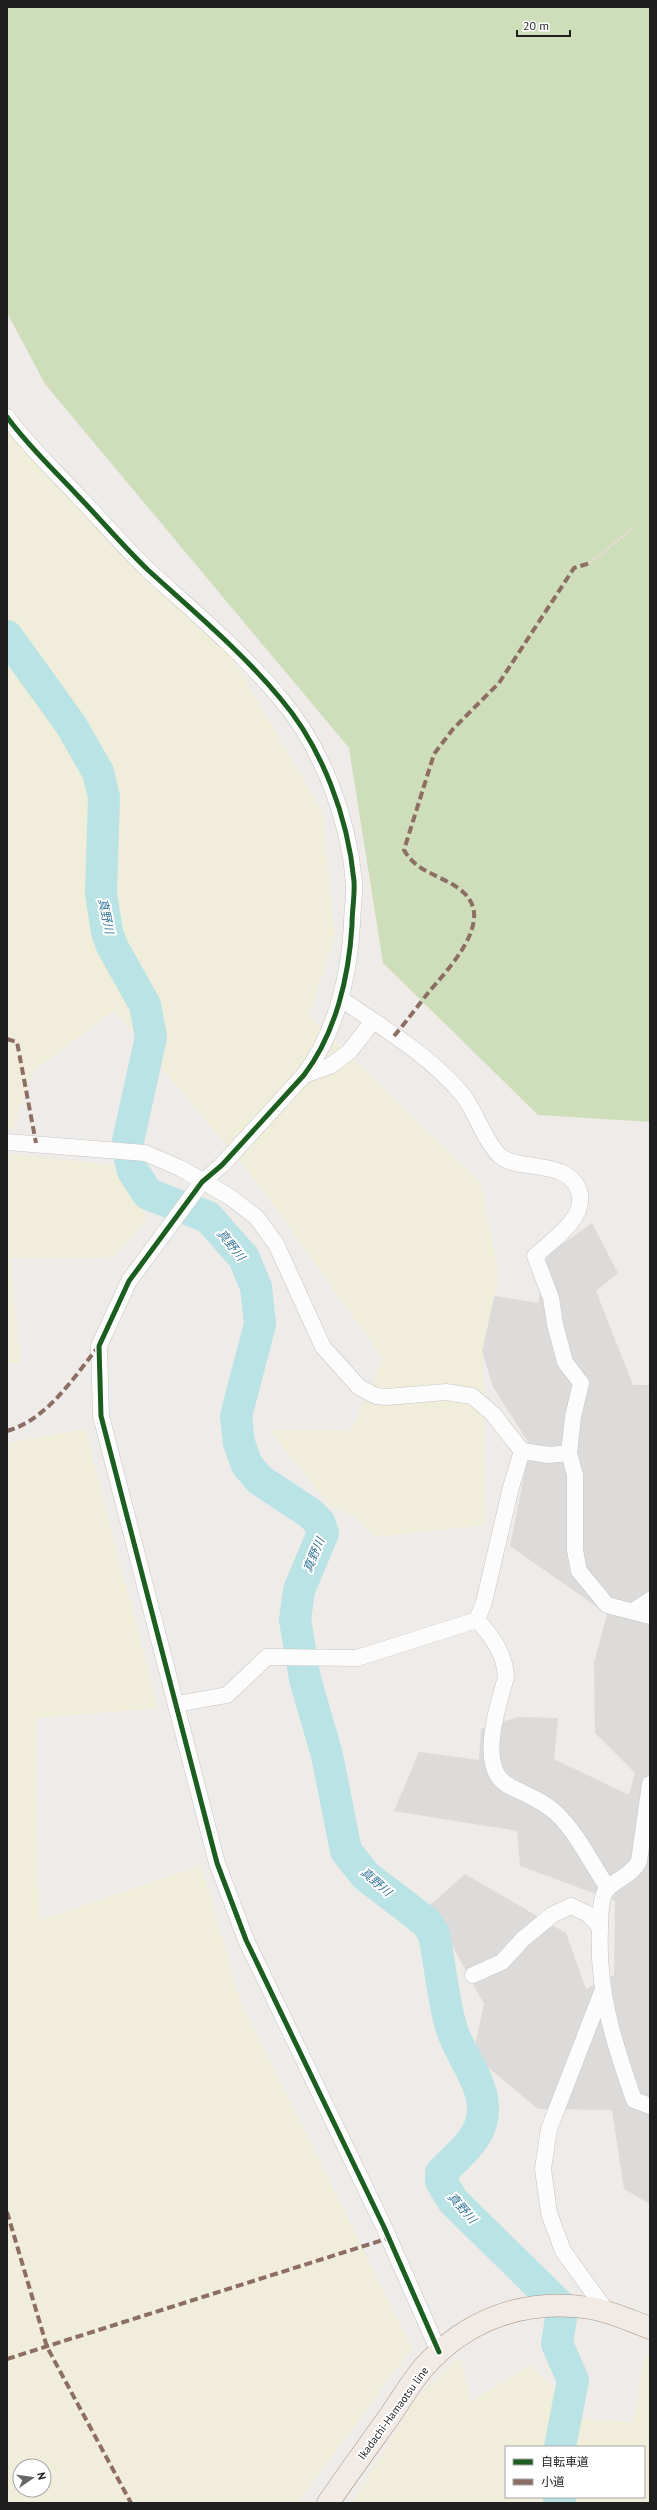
<svg xmlns="http://www.w3.org/2000/svg" width="657" height="2510" font-family="'PT Sans','Noto Sans JP',sans-serif">
<style>
.residential{fill:#dddbda}
.farmland{fill:#f0edda;fill-rule:evenodd}
.forest{fill:#cedebb}
.lines{fill:none;stroke-linecap:round;stroke-linejoin:round}
.river{stroke:#b9e3e4;stroke-width:32}
.street-casing{stroke:#c6c5c4;stroke-width:17}
.primary-casing{stroke:#a59484;stroke-width:23}
.path{stroke:#ecd9da;stroke-width:2.5;stroke-dasharray:2 2;stroke-linecap:butt}
.street{stroke:#fcfcfc;stroke-width:16}
.primary{stroke:#f1eae5;stroke-width:22}
.quiet{stroke:#8d6e63;stroke-width:4;stroke-dasharray:8 4;stroke-linecap:butt}
.cycleway-casing{stroke:#fff;stroke-width:8}
.cycleway{stroke:#1b5e20;stroke-width:5}
.labels{text-anchor:middle;stroke-width:4;stroke-linejoin:round;paint-order:stroke}
.street-label{font-size:11px;fill:#1f1f1f;stroke:#fff}
.water-label{font-size:12px;font-style:italic;fill:#397897;stroke:#fff}
</style>
<rect width="100%" height="100%" fill="#eeebe8"/>
<polygon class="residential" points="592,1223 618,1273 596,1291 633,1385 650,1385 650,2204 624,2189 612,2110 538,2109 473,2055 484,2004 430,1905 465,1874 566,1933 586,1989 614,1975 615,1901 520,1866 517,1831 394,1811 419,1752 479,1760 481,1729 517,1717 558,1718 554,1759 629,1795 635,1773 595,1733 594,1663 607,1614 510,1546 530,1445 493,1387 482,1351 494,1296 538,1303 547,1255"/>
<g class="farmland">
<polygon points="7,431 221,639 322,811 335,935 309,1016 480,1182 499,1274 482,1351 486,1525 374,1537 353,1515 330,1506 269,1430 351,1431 383,1359 257,1182 114,1011 34,1070 13,1129 7,1128"/>
<polygon points="7,1154 115,1165 148,1220 113,1257 10,1258 21,1364 7,1362"/>
<path d="M85,1429l73,279 -123,10 4,203 162,-56 39,135 172,348 -114,155h-291v-1060zM20,2466h24v24h-24z"/>
<path d="M645,2354l5,2v147h-298l64,-105 44,-40 11,43 60,-36 54,54 48,3zM506,2447h138v50h-138z"/>
</g>
<polygon class="forest" points="7,7 650,7 650,1122 538,1115 383,963 349,748 45,384 7,313"/>
<g class="lines">
<g class="river">
<path d="M7,636l64,89 27,47 6,25 -3,96 6,39 5,14 33,59 6,32 -24,109 6,25 15,23 60,23 36,41 12,29 4,37 -24,92 3,27 8,22 13,15 50,33 9,9 4,11 -24,57 -4,30 10,59 22,76 19,96 20,25 60,46 8,12c6,30 9,67 18,96 10,30 39,60 29,93 -5,19 -27,36 -40,50v8l12,20 107,105 2,6 -5,32 16,36 -13,67"/>
<polyline points="559,2497 560,2503"/>
</g>
<defs>
<g id="street">
<path d="M7,417c21,29 48,54 72,80 23,24 45,50 69,73 45,41 93,81 132,128 42,49 68,119 74,183 1,14 -2,29 -2,44 -3,51 -16,108 -48,150l-82,90 -20,17 -73,99 -30,65 2,70 116,447 29,77 138,287 55,125"/>
<path d="M341,999c42,29 87,55 121,95 13,16 23,48 38,62 18,16 73,2 80,39 4,25 -29,46 -45,61l16,42 4,26 10,38 16,21 -8,34 -4,36 6,22v75l4,21 28,34 43,11"/>
<polyline points="304,1075 330,1066 349,1052 373,1021"/>
<path d="M7,1142l138,11 35,15 50,29 27,21 19,26 47,103 36,40 17,9 11,1 59,-5 26,4 21,18 29,37 -11,36 -27,115 -7,18c15,16 28,34 29,57 -7,26 -29,88 0,107 17,10 35,15 50,29 22,21 35,50 52,75"/>
<polyline points="522,1451 549,1455 569,1453"/>
<polyline points="633,1611 650,1600"/>
<polyline points="177,1704 227,1695 267,1657 357,1658 477,1620"/>
<path d="M650,1784l-11,77c-7,16 -30,20 -35,33 -4,11 -4,25 -4,36 -3,61 14,113 34,170l16,6"/>
<polyline points="473,1975 502,1962 523,1939 552,1915 571,1906 588,1914 600,1927"/>
<polyline points="602,1992 549,2129 543,2169 549,2213 563,2251 607,2312"/>
</g>
<path id="primary" d="M328,2503c20,-29 41,-58 61,-86 12,-17 22,-35 35,-50 43,-48 101,-69 166,-59 20,3 41,13 60,20"/>
</defs>
<use href="#street" class="street-casing"/>
<use href="#primary" class="primary-casing"/>
<polyline class="path" points="590,563 634,527"/>
<use href="#street" class="street"/>
<use href="#primary" class="primary"/>
<g class="quiet">
<path d="M394,1036c12,-14 23,-29 34,-43 19,-23 68,-72 35,-101 -19,-17 -46,-18 -59,-42l30,-96 19,-25 46,-46 75,-115 16,-5"/>
<polyline points="7,1039 17,1042 36,1143"/>
<path d="M7,1431c41,-12 66,-53 92,-85"/>
<polyline points="7,2212 47,2347 131,2503"/>
<polyline points="7,2359 389,2238"/>
</g>
<defs>
<path id="cycleway" d="M7,417c21,29 48,54 72,80 23,24 45,50 69,73 45,41 93,81 132,128 42,49 68,119 74,183 1,14 -2,29 -2,44 -3,51 -16,108 -48,150l-82,90 -20,17 -73,99 -30,65 2,70 116,447 29,77 138,287 55,125"/>
</defs>
<use href="#cycleway" class="cycleway-casing"/>
<use href="#cycleway" class="cycleway"/>
</g>
<g class="labels">
<g class="street-label">
<text transform="translate(393 2413) rotate(-54)" y="4">Ikadachi-Hamaotsu line</text>
</g>
<g class="water-label">
<text transform="translate(106 916) rotate(78)" y="4">真野川</text>
<text transform="translate(231 1245) rotate(51)" y="4">真野川</text>
<text transform="translate(314 1555) rotate(-67)" y="4">真野川</text>
<text transform="translate(376 1882) rotate(41)" y="4">真野川</text>
<text transform="translate(462 2208) rotate(48)" y="4">真野川</text>
</g>
</g>
<rect width="657" height="2510" fill="none" stroke="#1f1f1f" stroke-width="16"/>
<rect x="505" y="2446" width="140" height="52" fill="#ffffff" stroke="#a5a5a5"/>
<rect x="513" y="2459" width="20" height="6" fill="#1b5e20" stroke="#a5a5a5"/>
<text x="541" y="2466" font-size="12" fill="#1f1f1f">自転車道</text>
<rect x="513" y="2479" width="20" height="6" fill="#8d6e63" stroke="#a5a5a5"/>
<text x="541" y="2486" font-size="12" fill="#1f1f1f">小道</text>
<g transform="translate(32 2478) rotate(77)"><circle r="19" fill="#ffffff" stroke="#a5a5a5"/>
<path d="M0-3L7 15L0 10L-7 15Z" fill="#676665"/>
<text y="-6" font-size="11" font-weight="bold" text-anchor="middle" fill="#1f1f1f">N</text>
</g>
<path d="M517 30v6h53v-6" fill="none" stroke="#1f1f1f" stroke-width="2"/>
<text x="523" y="30" font-size="12" fill="#1f1f1f" stroke="#ffffff" stroke-width="3" paint-order="stroke">20 m</text>
</svg>
